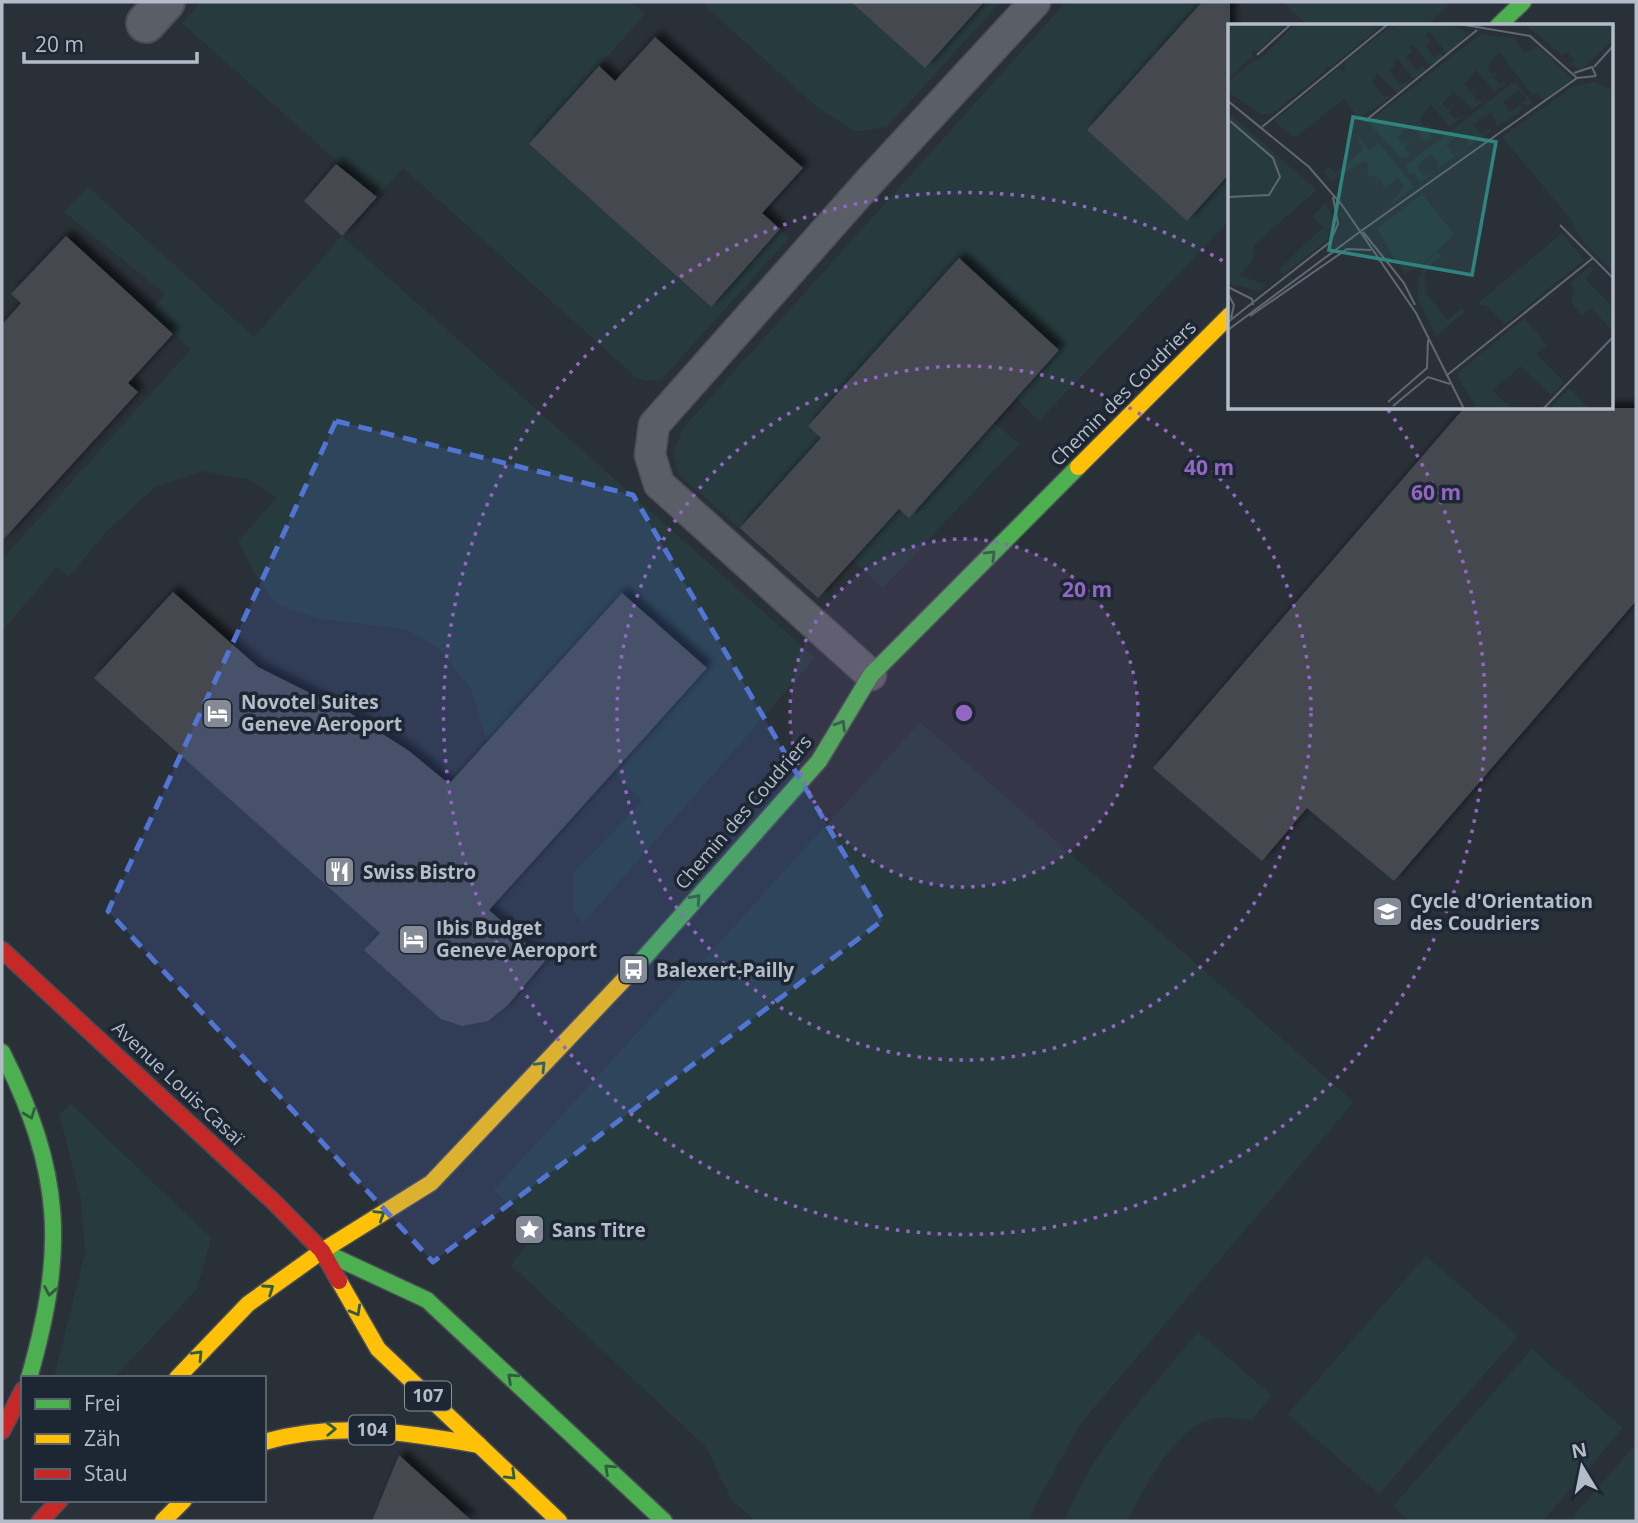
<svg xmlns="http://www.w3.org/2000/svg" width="1638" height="1523" font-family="'Open Sans',sans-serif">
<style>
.green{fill:#273a3e}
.building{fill:#444950;filter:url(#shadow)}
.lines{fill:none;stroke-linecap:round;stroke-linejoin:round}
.lane-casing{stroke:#484c53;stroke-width:33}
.street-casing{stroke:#484c53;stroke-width:42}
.fast-casing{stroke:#484c53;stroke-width:19}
.slow-casing{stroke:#484c53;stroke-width:19}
.jam-casing{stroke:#484c53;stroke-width:19}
.lane{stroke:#5a5e66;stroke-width:30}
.street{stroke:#5a5e66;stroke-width:38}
.fast{stroke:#4caf50;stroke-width:16}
.slow{stroke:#ffc107;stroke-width:16}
.jam{stroke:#c62828;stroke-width:16}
.oneway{stroke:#305d3f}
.marked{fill:#5274d3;fill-opacity:0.2;stroke:#5274d3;stroke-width:5;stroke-dasharray:14 9;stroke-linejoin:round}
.ring{fill:none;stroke:#9266c3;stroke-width:3.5;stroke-dasharray:3.5 7}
.labels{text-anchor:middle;stroke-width:7;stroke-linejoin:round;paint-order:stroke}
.shield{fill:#1d2633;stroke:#878f9c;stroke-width:2}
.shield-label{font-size:18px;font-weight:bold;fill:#b4bcc9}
.street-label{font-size:19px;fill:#b4bcc9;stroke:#1d2633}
.poi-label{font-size:19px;font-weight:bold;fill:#b4bcc9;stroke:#1d2633;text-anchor:start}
.inset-road{fill:none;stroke:#616872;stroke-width:2}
.view{fill:#308480;fill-opacity:0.15;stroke:#308480;stroke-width:3.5}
.inset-edge{fill:none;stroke:#b4bcc9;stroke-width:3.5}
.centre{fill:#9266c3;stroke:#1d2633;stroke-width:3.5}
.ring-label{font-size:21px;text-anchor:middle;font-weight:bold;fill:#9266c3;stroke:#1d2633;stroke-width:7;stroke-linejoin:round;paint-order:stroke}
</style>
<defs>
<filter id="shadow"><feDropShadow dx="6" dy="-6" stdDeviation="3.5" flood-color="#0009"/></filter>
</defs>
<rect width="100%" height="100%" fill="#2a3038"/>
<g class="green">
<polygon points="201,2 631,2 645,14 529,145 607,214 702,160 633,238 710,307 780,229 789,238 661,380 645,381 636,377 403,168 377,197 182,23"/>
<polygon points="701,2 851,2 925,67 984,2 1000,2 887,127 855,132 818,108"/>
<polygon points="1066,2 1202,2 1087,130 1187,221 1230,173 1230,220 1039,421 1016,398 1059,349 959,259 808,426 909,518 994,423 1019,444 883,588 774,490 740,528 679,475 673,454 683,428"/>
<polygon points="1282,2 1452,2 1426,26 1309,26"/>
<polygon points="88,187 254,337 342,236 815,658 583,923 573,910 574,873 642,801 614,772 707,668 622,593 487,742 471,689 439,649 406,629 320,619 277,605 255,575 238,541 277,497 247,479 202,471 155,487 107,531 69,577 57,567 2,631 2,559 191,349 150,312 165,294 64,212"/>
<polygon points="920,722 1354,1102 1080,1424 1034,1508 1030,1521 755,1521 731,1499 706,1447 511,1265 536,1232 494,1190"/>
<polygon points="71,1104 211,1238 197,1289 114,1378 54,1378 85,1254 81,1199 59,1114"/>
<polygon points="1426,1256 1518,1336 1379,1494 1288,1414"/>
<path d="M1198,1332l74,63 -20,25c-15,-2 -29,-4 -44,0 -33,10 -67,72 -80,101h-63c25,-71 86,-131 133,-189z"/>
<polygon points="1532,1349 1623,1428 1543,1521 1410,1521 1393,1506"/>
<polygon points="1636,1444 1636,1521 1569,1521"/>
</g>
<g class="building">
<polygon points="851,2 984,2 925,68"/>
<polygon points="1202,2 1230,2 1230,173 1187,221 1087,130"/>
<polygon points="655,37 803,168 762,213 780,229 711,307 529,144 599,66 615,81"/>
<polygon points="336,164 377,197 342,236 304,201"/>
<polygon points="66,236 173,334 128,383 138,392 2,541 2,325 21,303 11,294"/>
<polygon points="959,258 1059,350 909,518 899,509 818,598 740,528 821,438 808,426"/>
<polygon points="1464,408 1636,408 1636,601 1394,881 1307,808 1262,861 1153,768"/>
<polygon points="173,592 258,667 350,713 409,751 449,784 622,593 707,668 489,910 545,961 507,1006 488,1021 462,1026 441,1019 364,950 380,933 94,678"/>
<polygon points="399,1455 472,1521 372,1521"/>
</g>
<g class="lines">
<defs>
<polyline id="lane" points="871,675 659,484 650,455 654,425 868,183 1035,2"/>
<polyline id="street" points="146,23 165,2"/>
<g id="fast">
<polyline points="1498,26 1523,2"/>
<polyline points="634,969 819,761 871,675 1078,467"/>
<path d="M2,1052c61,121 64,197 27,326"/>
<polyline points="322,1251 427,1300 664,1521"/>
</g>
<g id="slow">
<polyline points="1078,467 1230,315"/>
<polyline points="322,1251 431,1183 634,969"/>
<polyline points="339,1281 378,1349 559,1521"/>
<polyline points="177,1378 248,1304 322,1251"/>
<path d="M264,1442c73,-21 142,-10 215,3"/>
<polyline points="163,1521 184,1500"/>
</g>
<g id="jam">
<polyline points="2,950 276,1204 322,1251 339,1281"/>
<polyline points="2,1431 23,1390"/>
<polyline points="40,1521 60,1500"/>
</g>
</defs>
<use href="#lane" class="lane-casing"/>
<use href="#street" class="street-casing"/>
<use href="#fast" class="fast-casing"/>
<use href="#slow" class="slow-casing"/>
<use href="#jam" class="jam-casing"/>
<use href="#lane" class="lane"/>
<use href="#street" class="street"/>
<use href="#fast" class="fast"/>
<use href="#slow" class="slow"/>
<use href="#jam" class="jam"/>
</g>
<defs><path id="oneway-chevron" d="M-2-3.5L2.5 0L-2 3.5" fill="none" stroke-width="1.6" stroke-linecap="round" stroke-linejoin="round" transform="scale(1.75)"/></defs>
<g class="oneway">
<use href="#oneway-chevron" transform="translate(991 555) rotate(-45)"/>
<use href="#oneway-chevron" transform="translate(841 725) rotate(-59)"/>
<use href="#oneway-chevron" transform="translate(696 899) rotate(-48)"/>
<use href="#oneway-chevron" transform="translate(541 1066) rotate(-46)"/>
<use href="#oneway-chevron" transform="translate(30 1114) rotate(69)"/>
<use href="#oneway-chevron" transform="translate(380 1215) rotate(-32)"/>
<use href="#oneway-chevron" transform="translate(269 1289) rotate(-35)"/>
<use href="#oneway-chevron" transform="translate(50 1291) rotate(100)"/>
<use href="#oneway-chevron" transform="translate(356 1311) rotate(61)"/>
<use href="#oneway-chevron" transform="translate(198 1355) rotate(-46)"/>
<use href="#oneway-chevron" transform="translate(512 1378) rotate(-137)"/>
<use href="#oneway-chevron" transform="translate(331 1429) rotate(-2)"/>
<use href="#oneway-chevron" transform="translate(609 1469) rotate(-137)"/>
<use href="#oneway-chevron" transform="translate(511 1475) rotate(44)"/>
</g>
<path class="marked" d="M336,421l297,74 250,425 -450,342 -325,-351z"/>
<circle cx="964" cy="713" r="174" fill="#9266c3" fill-opacity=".12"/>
<g class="ring">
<circle cx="964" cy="713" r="174"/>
<circle cx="964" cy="713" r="347"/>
<path d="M1388 410A521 521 0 1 1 1228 264"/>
</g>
<defs>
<symbol id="hotel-square" viewBox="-11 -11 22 22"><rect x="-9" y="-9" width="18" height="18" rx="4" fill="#848b96" stroke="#1d2633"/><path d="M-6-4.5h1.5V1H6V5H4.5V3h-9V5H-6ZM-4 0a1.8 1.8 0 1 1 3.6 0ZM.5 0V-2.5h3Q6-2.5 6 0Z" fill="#fff"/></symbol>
<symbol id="restaurant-square" viewBox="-11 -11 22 22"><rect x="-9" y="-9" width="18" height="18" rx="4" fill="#848b96" stroke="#1d2633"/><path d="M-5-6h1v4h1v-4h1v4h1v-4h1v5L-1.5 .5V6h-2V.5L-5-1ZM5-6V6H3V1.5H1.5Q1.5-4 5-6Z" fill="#fff"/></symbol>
<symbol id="school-square" viewBox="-11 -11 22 22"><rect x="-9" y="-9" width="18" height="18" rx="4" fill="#848b96" stroke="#1d2633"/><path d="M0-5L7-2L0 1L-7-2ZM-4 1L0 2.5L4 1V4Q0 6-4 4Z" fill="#fff"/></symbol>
<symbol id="bus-square" viewBox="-11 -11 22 22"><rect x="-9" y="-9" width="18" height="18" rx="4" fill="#848b96" stroke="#1d2633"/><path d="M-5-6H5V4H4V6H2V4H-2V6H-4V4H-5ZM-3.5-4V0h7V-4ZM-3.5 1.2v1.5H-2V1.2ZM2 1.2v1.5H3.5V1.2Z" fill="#fff"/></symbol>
<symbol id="sight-square" viewBox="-11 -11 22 22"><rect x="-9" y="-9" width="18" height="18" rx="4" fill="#848b96" stroke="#1d2633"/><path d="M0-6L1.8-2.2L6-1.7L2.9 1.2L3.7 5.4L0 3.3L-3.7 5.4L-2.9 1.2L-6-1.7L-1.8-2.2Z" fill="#fff"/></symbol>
</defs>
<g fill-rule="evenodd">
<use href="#hotel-square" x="200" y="696" width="35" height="35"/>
<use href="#restaurant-square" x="322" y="854" width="35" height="35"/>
<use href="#school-square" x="1370" y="894" width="35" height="35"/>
<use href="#hotel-square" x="396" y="922" width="35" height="35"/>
<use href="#bus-square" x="616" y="952" width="35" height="35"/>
<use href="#sight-square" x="512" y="1212" width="35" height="35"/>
</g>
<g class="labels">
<g class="shield">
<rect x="405" y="1381.5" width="46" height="29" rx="5"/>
<rect x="349" y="1415.5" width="46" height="29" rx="5"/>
</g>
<g class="shield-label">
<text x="428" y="1402">107</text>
<text x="372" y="1436">104</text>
</g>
<g class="street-label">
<text transform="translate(1123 393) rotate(-45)" y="7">Chemin des Coudriers</text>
<text transform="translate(743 812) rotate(-49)" y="7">Chemin des Coudriers</text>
<text transform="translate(178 1083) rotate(43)" y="7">Avenue Louis-Casaï</text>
</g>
<g class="poi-label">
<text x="241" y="709">Novotel Suites<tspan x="241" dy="22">Geneve Aeroport</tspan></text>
<text x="363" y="879">Swiss Bistro</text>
<text x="1410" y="908">Cycle d'Orientation<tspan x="1410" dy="22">des Coudriers</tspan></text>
<text x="436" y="935">Ibis Budget<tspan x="436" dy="22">Geneve Aeroport</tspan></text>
<text x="656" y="977">Balexert-Pailly</text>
<text x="552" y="1237">Sans Titre</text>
</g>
</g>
<g transform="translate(1228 24)">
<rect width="385" height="385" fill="#2a3038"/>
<path d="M0,0l16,1 43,-1 -28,26 -7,1v6l-24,22zM67,0h88l-54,44 -3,-3v5l-54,44h-11l-33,-22v-10l23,-20 10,-3zM165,0h55l21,9 -22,21 -17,-22 -4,2 5,8 -5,5 8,11 6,-5 3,4 -12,10 -18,-22 -4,2 3,4 -6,6 11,14 6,-5 3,4 -12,10 -17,-22 -4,3 2,4 -6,5 11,14 11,-2 -14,11 -20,-20 -4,10 11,14 10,-2 -35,23 -15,-19 -49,39 -21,-17 64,-53 6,5 1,-11 46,-36 5,4zM257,0h128v16l-32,30 -11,-6 5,-5 -9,-7 -4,3 -35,-29zM253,10l33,4 11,14 13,-6 34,33 -28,21 -7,-7 -4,3 -34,-44 -12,15 5,7 8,-4 -6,7 6,7 9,-3 -15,10 -18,-21 -12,15 6,7 9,-3 -7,5 5,7 10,-2 -15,10 -21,-20 2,4 -11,10 5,6 7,-3 -5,6 6,7 9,-3 -14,11 -19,-22 -12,15 6,7 7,-6 -5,9 5,7 8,-5 -15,9 -16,-18 -12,15 5,7 9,-5 -7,7 6,7 8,-4 -16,9 -34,-37zM286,58l19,20 -8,4 -3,-3 5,-4 -8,-9 -16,13 7,9 10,-8 3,4 -4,5 -22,14 -6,-15 -17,13 8,9 9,-7 -1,5 -24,16 2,-6 -7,-9 -15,12 7,9 11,-4 -27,19 2,-6 -7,-9 -15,12 7,10 11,-5 -14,11 -8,-10 -4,2 -3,-9zM366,58l19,8v182l-30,-30 -14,-25 -67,-80 72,-51zM0,89l89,77 -63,55 -1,15 -13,15 27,11 -9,5 -30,-8zM129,110l12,16 10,-7 35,44 -25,19 15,-20 -6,-8 -14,11 -3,-9 -14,-6 2,-10 -6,-3 -31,20 -9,-10 6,-5 6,7 28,-23zM194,170l32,40 -37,35 -13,4 -27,-45zM98,178l7,16 -6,22 -43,34 -5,-5 44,-42 -10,-11zM334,209l22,27 -79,64 -18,-18 -10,-2zM209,228l5,6 -8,3 -10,14 3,19 21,26 14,-12 3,4 -29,24 -18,-37 -1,-16 7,-19zM362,243l3,3 -8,9 28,28v24l-22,-23 -9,7 -11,-13 4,-12 -5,-7zM297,294l22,27 -11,9 28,28 -13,13 -30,-29 -29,24 20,19h-35l-19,-31 1,-6zM341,364l21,21h-41z" fill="#273a3e"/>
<path class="inset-road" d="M231,0l71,12 47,42M29,31l34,-31M366,43l19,-21M346,49l18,-6 4,9M0,77l81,66 33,38 74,108 48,96M137,97l112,-91M34,103l126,-103M0,173l41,-2 11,-18 -7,-19 -43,-37M332,201l53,53M133,207l216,-153 19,-2M135,208l41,51 11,22M0,263l24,12 1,6M0,270l6,11 -3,13M22,292l97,-67 24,1M0,298l102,-80 8,-18 -5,-27M0,306l133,-99M218,352l147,-118M160,378l39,-34 1,-28M165,382l35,-29 22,7M315,385l70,-72"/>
<path class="view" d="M125,93l143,25 -24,133 -143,-25z"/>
<rect width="385" height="385" class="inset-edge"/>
</g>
<circle cx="964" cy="713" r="10" class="centre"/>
<g class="ring-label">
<text x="1209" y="475">40 m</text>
<text x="1436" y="500">60 m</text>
<text x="1087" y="597">20 m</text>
</g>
<rect width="1638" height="1523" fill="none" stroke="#b4bcc9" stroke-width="7"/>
<rect x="21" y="1376" width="245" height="126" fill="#1d2633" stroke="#59626f" stroke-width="2"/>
<rect x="35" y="1399" width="35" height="10" fill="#4caf50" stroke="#59626f" stroke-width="2"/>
<text x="84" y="1411" font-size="21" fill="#b4bcc9">Frei</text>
<rect x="35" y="1434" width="35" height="10" fill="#ffc107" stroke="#59626f" stroke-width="2"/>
<text x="84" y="1446" font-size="21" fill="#b4bcc9">Zäh</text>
<rect x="35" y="1469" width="35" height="10" fill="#c62828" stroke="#59626f" stroke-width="2"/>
<text x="84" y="1481" font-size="21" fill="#b4bcc9">Stau</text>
<g transform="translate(1582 1467) rotate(350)" stroke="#1d2633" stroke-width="5" paint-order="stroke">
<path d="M0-5L12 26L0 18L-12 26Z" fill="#b4bcc9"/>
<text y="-10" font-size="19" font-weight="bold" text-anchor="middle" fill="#b4bcc9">N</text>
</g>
<path d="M24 52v10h173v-10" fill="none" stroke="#b4bcc9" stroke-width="3.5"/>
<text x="35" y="52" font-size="21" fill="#b4bcc9" stroke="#1d2633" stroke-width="5" paint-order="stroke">20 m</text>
</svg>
